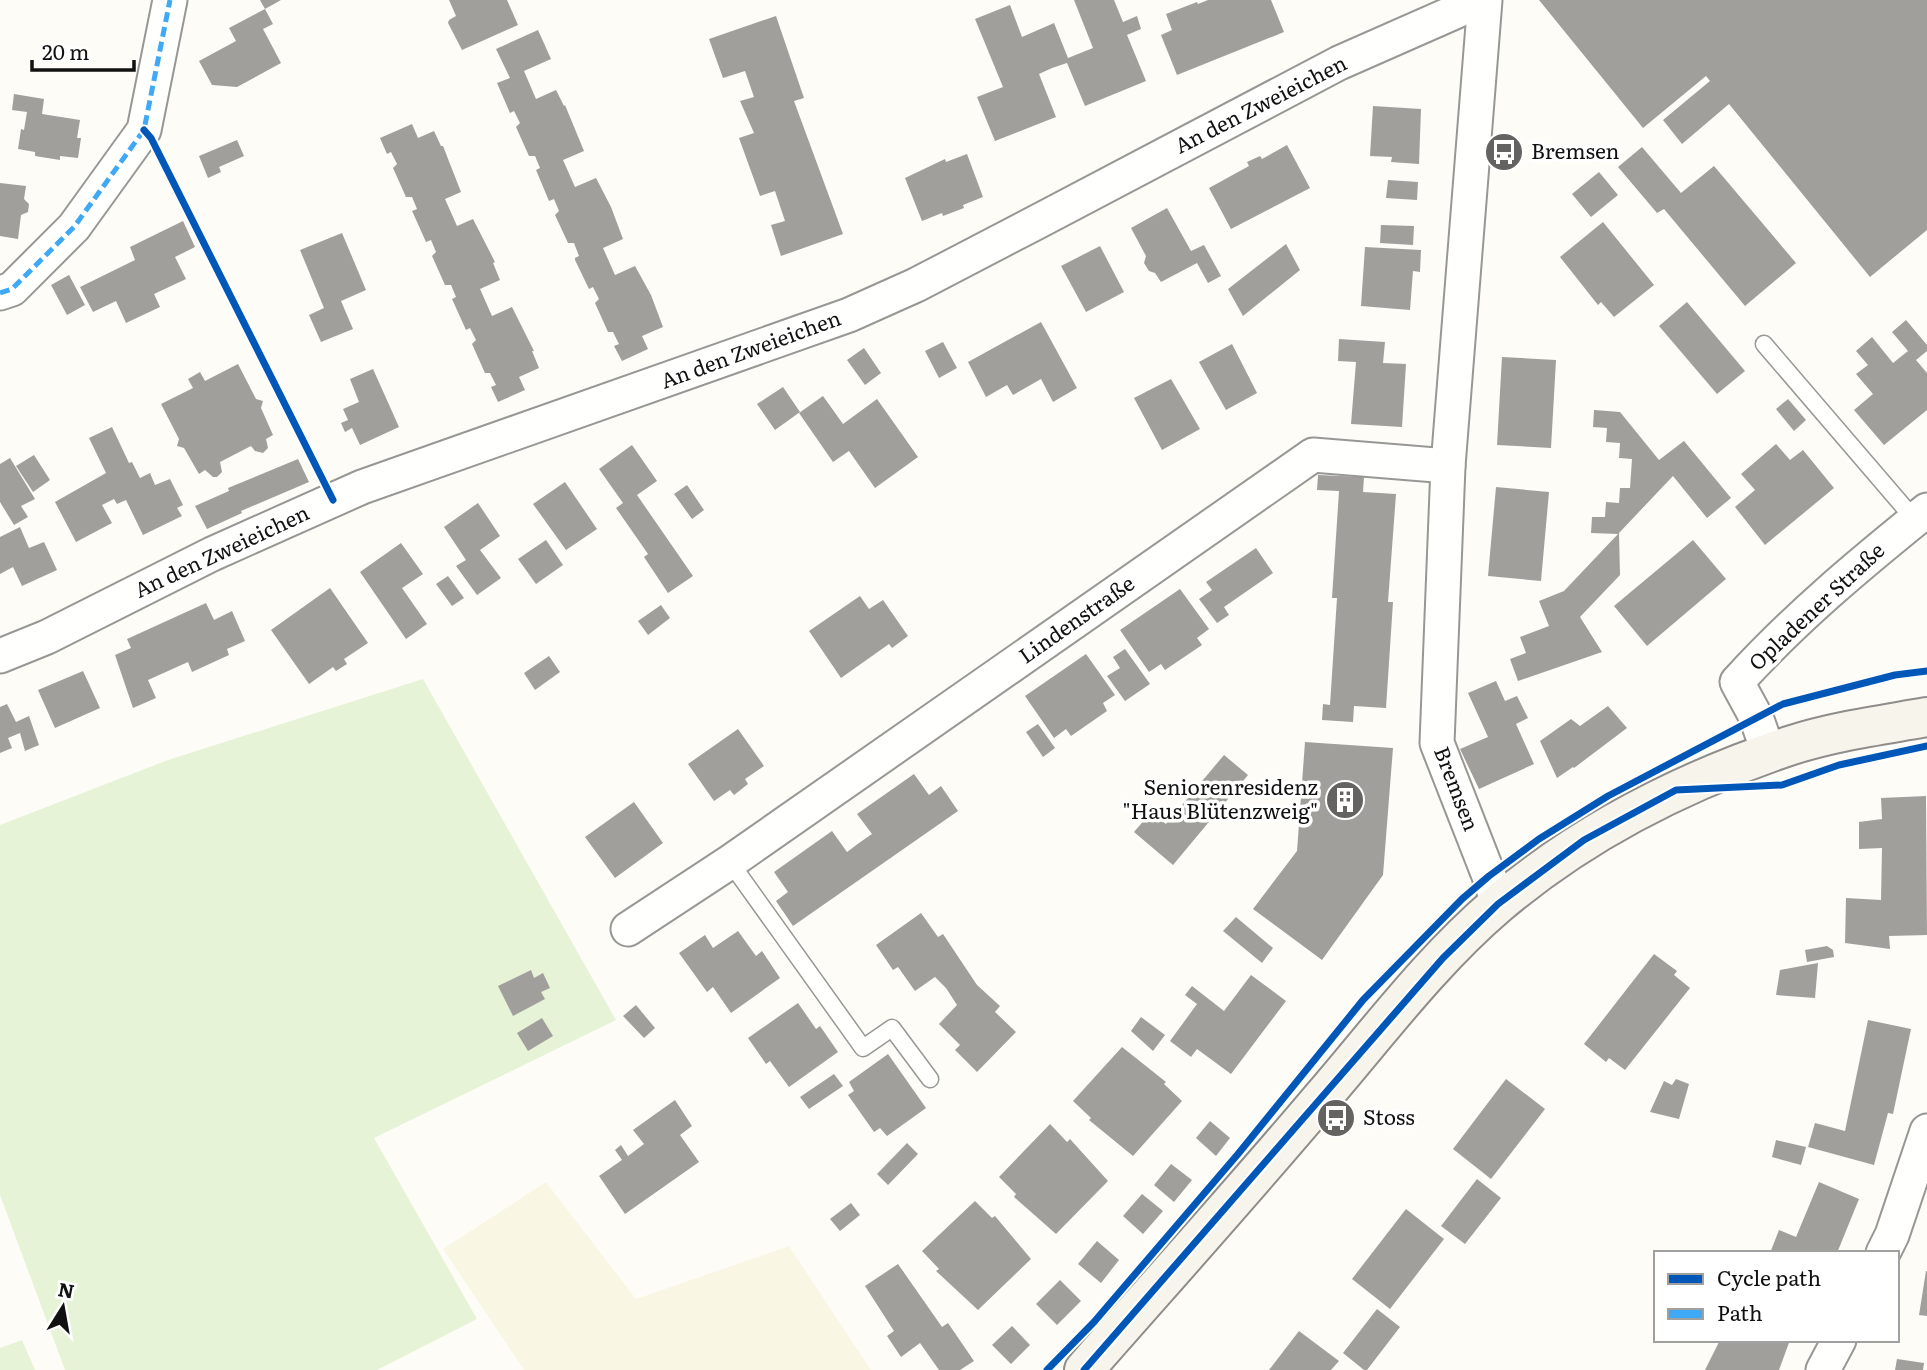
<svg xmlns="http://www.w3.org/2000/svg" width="1927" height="1370" font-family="Literata,serif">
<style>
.farmland{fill:#f9f7e4}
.green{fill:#e7f3d7}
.building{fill:#a19f9c}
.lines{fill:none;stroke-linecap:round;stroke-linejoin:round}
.service-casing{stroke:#979795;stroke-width:19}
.minor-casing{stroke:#979795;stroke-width:37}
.secondary-casing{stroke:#8e8d8b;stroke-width:42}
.service{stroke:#fffffe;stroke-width:16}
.minor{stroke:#fffffe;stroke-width:33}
.secondary{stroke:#f6f4eb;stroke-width:38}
.quiet{stroke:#3fa9f5;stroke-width:5;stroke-dasharray:10 5;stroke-linecap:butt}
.cycleway-casing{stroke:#fff;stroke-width:11}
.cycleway{stroke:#0057b8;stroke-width:7}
.labels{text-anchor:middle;stroke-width:7;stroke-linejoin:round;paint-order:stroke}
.street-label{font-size:21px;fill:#111;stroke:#fff}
.poi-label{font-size:21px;fill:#111;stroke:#fff;text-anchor:start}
</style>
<rect width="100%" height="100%" fill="#fdfcf7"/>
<polygon class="farmland" points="546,1182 636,1299 789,1246 871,1370 524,1370 443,1249"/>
<g class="green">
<polygon points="423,679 616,1020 374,1138 477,1319 377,1370 65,1370 0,1195 0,825 168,760"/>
<polygon points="22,1340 35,1370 0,1370 0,1348"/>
</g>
<g class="building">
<polygon points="260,0 281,0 265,9 273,24 263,29 281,63 237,87 212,85 199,61 236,41 229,28 265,9"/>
<polygon points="449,0 507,0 518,25 462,50 448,23 449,20 456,16"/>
<polygon points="1074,0 1114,0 1123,22 1137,16 1141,29 1127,35 1146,81 1085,106 1067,63 1052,68 1039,74 1056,117 995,141 977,97 1003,87 975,19 1010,5 1022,37 1054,23 1068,58 1093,48"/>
<polygon points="1208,0 1271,0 1284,32 1177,75 1161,35 1172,30 1166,14 1197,2 1198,4"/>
<polygon points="1539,0 1927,0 1927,230 1870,277 1729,104 1682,144 1663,120 1710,81 1706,76 1643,128"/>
<polygon points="776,16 804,98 794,101 843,234 781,256 771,225 785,221 775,191 760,196 739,138 754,133 740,101 754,97 745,71 723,78 709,39"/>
<polygon points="538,30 551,59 524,71 536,99 556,90 564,106 565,105 584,151 563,160 575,187 596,178 611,207 623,239 603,248 615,275 635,266 651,295 663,327 642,336 648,349 622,361 614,346 619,344 613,332 608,332 595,303 599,299 593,287 589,289 575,260 575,258 579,256 574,243 568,243 555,215 559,211 554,199 549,201 536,170 540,168 535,156 529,156 516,127 520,123 514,111 510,113 497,83 510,78 496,49"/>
<polygon points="14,94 44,99 42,114 80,120 77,138 81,138 78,158 60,156 60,160 35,156 35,152 18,149 21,129 24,130 27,112 12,110"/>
<polygon points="1373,106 1421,109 1419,164 1391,162 1392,157 1370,156"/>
<polygon points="412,124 418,138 434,131 441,146 443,146 461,192 445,199 457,226 473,219 495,262 493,263 500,280 480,289 492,316 512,307 534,351 532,351 539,368 519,377 525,390 498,402 491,387 496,385 490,373 485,373 472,344 476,340 470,328 466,330 452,299 456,297 451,285 445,285 432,256 436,252 431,240 426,242 413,213 412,211 417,209 412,197 406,197 393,168 397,164 391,152 387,154 380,138"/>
<polygon points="237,140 244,156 219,167 221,172 208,178 199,156"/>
<polygon points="1287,145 1310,188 1231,229 1209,188 1249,166 1247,162 1260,156 1262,159"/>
<polygon points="1642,147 1681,193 1714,166 1796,263 1745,306 1664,209 1657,213 1618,167"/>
<polygon points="967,154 983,197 963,205 964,208 943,216 942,213 922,221 905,178 945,159 946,162"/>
<polygon points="1599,172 1618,195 1591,217 1572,194"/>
<polygon points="1388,180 1418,182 1417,200 1386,198"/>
<polygon points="0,183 26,186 24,199 29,204 28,212 21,215 18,239 0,236"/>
<polygon points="1167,208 1191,251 1204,245 1221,276 1208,283 1197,263 1161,282 1155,273 1149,271 1144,263 1146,256 1131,228"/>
<polygon points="183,221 195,247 175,257 186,279 154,294 160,307 126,323 116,301 93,312 80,287 135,260 130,247"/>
<polygon points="1603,222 1654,285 1614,317 1601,302 1598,305 1560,257"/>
<polygon points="1381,225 1414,226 1413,245 1380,243"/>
<polygon points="342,233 366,290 341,301 353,329 321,342 309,315 324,308 300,250"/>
<polygon points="1286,244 1300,270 1243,316 1228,289"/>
<polygon points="1100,246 1124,292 1086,312 1061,266"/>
<polygon points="1365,247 1421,250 1420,272 1413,271 1410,310 1361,306"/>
<polygon points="69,275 85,305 67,315 51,285"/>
<polygon points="1687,302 1745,371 1717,394 1659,326"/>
<polygon points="1906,320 1927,345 1927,351 1916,360 1927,373 1927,410 1884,445 1854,410 1873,394 1856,374 1868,365 1856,351 1872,337 1893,363 1908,351 1892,332"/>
<polygon points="1041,322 1077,388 1053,402 1041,379 1013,395 1007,385 986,397 968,362"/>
<polygon points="1339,339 1385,342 1383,363 1406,364 1402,427 1351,424 1356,362 1338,361"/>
<polygon points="943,342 957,368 939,378 925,351"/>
<polygon points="1232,344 1257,393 1226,410 1199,362"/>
<polygon points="864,348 881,373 865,385 847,360"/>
<polygon points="1502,357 1556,360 1551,448 1497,445"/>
<polygon points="238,364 256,399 263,401 261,408 273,435 266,439 268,448 263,453 255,451 251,446 220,462 222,472 217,477 213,477 205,470 199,474 184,448 177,446 179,439 161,404 193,388 188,379 200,372 205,381"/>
<polygon points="373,369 399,427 360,445 352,428 345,432 341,423 348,420 343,409 359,402 350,379"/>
<polygon points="1171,379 1200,429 1162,450 1134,398"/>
<polygon points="783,387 800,412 775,430 757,404"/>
<polygon points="823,396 843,424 877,399 918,457 875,488 849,451 833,462 799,413"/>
<polygon points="1788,399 1806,420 1794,431 1776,409"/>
<polygon points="1594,410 1620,412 1659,460 1684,441 1731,498 1707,518 1673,476 1619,533 1620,575 1580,617 1602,652 1518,681 1510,659 1526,653 1520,637 1549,626 1539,601 1564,591 1618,534 1591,533 1592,517 1605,517 1606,502 1619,503 1620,488 1630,488 1632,459 1619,458 1620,443 1606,442 1607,428 1593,427"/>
<polygon points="112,427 129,463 132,462 140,478 150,473 155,485 170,479 183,505 177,508 182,516 143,535 126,500 117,504 114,499 102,505 112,523 76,542 55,502 106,473 89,438"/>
<polygon points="1776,444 1790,460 1803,450 1834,488 1765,545 1735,507 1755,490 1741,474"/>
<polygon points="632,445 657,481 637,495 693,576 668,593 644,557 648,554 616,508 623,503 599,469"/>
<polygon points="34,455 50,480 33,492 16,466"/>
<polygon points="10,458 35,499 21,506 28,517 14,525 0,502 0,464"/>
<polygon points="298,459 309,482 241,511 242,513 207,529 195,506 229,491 228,488"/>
<polygon points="1318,475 1364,477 1363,492 1396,494 1388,602 1393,602 1386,708 1354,706 1353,722 1322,720 1323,704 1330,705 1337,598 1332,598 1339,491 1317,490"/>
<polygon points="565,482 597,529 566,550 533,504"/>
<polygon points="687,485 704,510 692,519 674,494"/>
<polygon points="1496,487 1549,492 1541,581 1488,576"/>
<polygon points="478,503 500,536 480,550 501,578 477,595 456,566 466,560 444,527"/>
<polygon points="20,527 29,548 44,542 57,570 22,586 13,567 0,574 0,537"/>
<polygon points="546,540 563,565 536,584 518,559"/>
<polygon points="1693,540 1726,579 1647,646 1614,606"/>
<polygon points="401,543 423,574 402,588 427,624 406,639 360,572"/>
<polygon points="1256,548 1273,573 1224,607 1229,615 1217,623 1199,599 1212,590 1206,582"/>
<polygon points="448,576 464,598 452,606 436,584"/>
<polygon points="330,588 368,643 344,659 347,664 336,671 333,667 309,684 271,630"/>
<polygon points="1180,589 1209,629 1197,638 1202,645 1165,670 1161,664 1149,672 1120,630"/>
<polygon points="860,596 869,609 883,600 908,636 892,648 889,644 841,678 809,631"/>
<polygon points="206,603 214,620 232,611 245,641 227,649 229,655 192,672 188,662 148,680 156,698 133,708 115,655 131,648 127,639"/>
<polygon points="661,605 670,618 648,635 638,621"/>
<polygon points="1125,649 1150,684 1125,701 1107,676 1120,668 1113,657"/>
<polygon points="1086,654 1115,695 1103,703 1107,711 1071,736 1066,729 1054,738 1025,696"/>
<polygon points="549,656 560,672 535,690 524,673"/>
<polygon points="83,671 100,708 55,728 38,690"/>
<polygon points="1496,681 1505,701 1517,696 1528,718 1516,724 1534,764 1479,789 1460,749 1488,737 1468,693"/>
<polygon points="7,704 16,722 29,716 39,745 25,751 20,733 8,738 12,748 0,753 0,707"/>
<polygon points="1608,706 1627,728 1574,768 1573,767 1557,778 1540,741 1571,719 1580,726"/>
<polygon points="1038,724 1055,748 1043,757 1026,732"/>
<polygon points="738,729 764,766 745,779 748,784 734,795 730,790 714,801 688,764"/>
<polygon points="1305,742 1393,748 1383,875 1322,960 1253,909 1297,851"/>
<polygon points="1224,755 1248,775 1173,865 1134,832 1152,811 1166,824"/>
<polygon points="914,774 929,795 941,786 958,811 793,926 776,901 788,892 774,872 832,831 847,852 859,843 872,834 857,814"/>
<polygon points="1926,796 1927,935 1889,936 1890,949 1845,943 1846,898 1881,900 1882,848 1859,849 1859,822 1882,819 1881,798"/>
<polygon points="634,802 663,843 615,878 585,837"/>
<polygon points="921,913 938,937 943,934 977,985 1000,1006 995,1012 1016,1032 977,1072 955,1050 960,1045 939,1024 957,1005 946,988 935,977 915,991 898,967 893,970 876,945"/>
<polygon points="1236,917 1273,948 1262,963 1223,931"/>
<polygon points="738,931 756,956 762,951 780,978 731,1013 713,987 707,992 679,953 705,935 713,948"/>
<polygon points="1827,946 1833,950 1834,957 1807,962 1805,950"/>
<polygon points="1654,954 1677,971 1674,975 1690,988 1625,1070 1609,1058 1606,1062 1584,1044"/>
<polygon points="1818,963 1815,998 1776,995 1780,970"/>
<polygon points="531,970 534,978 543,973 550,988 541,992 545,999 513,1016 498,986"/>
<polygon points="1251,975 1286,1001 1231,1074 1197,1049 1191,1057 1170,1041 1197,1004 1185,995 1192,986 1224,1011"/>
<polygon points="798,1003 816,1029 820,1026 838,1052 789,1087 770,1061 766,1064 748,1038"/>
<polygon points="636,1005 655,1028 644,1038 623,1016"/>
<polygon points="1141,1017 1165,1035 1153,1051 1131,1031"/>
<polygon points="542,1018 553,1036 528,1051 517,1033"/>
<polygon points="1868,1020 1911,1029 1893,1114 1888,1113 1874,1165 1808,1147 1815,1123 1845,1131"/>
<polygon points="1122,1047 1166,1082 1164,1084 1182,1101 1133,1156 1089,1120 1091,1118 1073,1101"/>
<polygon points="888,1054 926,1108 887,1136 880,1128 874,1132 848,1095 854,1091 849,1082"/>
<polygon points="834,1074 843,1086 809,1109 800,1097"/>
<polygon points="1506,1079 1545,1109 1491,1179 1453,1149"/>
<polygon points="1676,1079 1689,1084 1679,1119 1650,1112 1664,1081 1672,1085"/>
<polygon points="675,1100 692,1126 680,1135 699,1162 625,1214 599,1176 622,1160 615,1150 621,1145 628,1156 644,1144 633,1130"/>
<polygon points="1210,1121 1230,1138 1216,1156 1196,1138"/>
<polygon points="1050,1124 1067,1142 1070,1139 1108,1181 1056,1234 1014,1197 1016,1194 999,1177"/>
<polygon points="1776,1140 1806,1147 1801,1165 1772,1157"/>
<polygon points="907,1143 918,1154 888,1185 877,1174"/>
<polygon points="1171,1164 1192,1180 1174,1202 1154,1185"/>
<polygon points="1477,1179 1501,1198 1465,1244 1441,1226"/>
<polygon points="1819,1182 1859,1199 1837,1253 1770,1253 1779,1230 1796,1237"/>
<polygon points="1142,1194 1163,1211 1143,1234 1123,1216"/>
<polygon points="975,1201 992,1218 995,1216 1031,1259 978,1310 936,1271 939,1269 922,1251"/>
<polygon points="851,1203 860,1215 840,1231 830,1219"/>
<polygon points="1406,1209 1444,1239 1390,1309 1352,1279"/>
<polygon points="1097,1241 1119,1260 1101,1283 1078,1264"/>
<polygon points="898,1264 942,1327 948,1323 974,1361 960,1370 939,1370 920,1343 901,1357 887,1336 894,1331 865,1286"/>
<polygon points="1926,1271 1927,1271 1927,1316 1919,1315"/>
<polygon points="1060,1280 1081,1301 1057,1325 1036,1304"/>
<polygon points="1377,1309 1400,1327 1367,1370 1364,1370 1343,1353"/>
<polygon points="1012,1326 1030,1345 1011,1364 992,1345"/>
<polygon points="1299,1331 1339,1361 1331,1370 1269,1370"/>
<polygon points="1720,1340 1790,1340 1779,1370 1705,1370"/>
<polygon points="1897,1359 1924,1363 1923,1370 1895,1370"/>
</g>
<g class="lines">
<defs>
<g id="service">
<polyline points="1764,344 1915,520"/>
<polyline points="730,862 863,1048 892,1028 930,1079"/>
</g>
<g id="minor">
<polyline points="1485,0 1448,466 1437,743 1489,876 1498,904"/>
<polyline points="0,293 12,289 74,227 144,130 170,0"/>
<polyline points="0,656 47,637 212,554 362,487 849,315 916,285 1037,222 1339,63 1482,0"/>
<path d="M1769,754l-13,-37 -19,-35c58,-64 123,-118 190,-172"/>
<polyline points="628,929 730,862 1313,455 1448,466"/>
<polyline points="1883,1253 1892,1235 1927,1131"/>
<polyline points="1823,1370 1839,1340"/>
</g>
<path id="secondary" d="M1084,1370c79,-90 159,-179 236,-270 57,-66 111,-139 178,-196 85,-72 188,-124 294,-159 43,-14 90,-20 135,-28"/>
</defs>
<use href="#service" class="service-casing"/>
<use href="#minor" class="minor-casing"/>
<use href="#secondary" class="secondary-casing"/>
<use href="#service" class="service"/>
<use href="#minor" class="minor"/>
<use href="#secondary" class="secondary"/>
<polyline class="quiet" points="0,293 12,289 74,227 144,130 170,0"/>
<defs>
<g id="cycleway">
<polyline points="144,130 151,138 333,500"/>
<polyline points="1047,1370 1094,1322 1238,1154 1363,1000 1462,899 1489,876 1539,839 1608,796 1783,704 1895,675 1927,671"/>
<polyline points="1084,1370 1443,958 1498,904 1584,840 1676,790 1782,785 1839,765 1927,746"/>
</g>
</defs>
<use href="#cycleway" class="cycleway-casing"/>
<use href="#cycleway" class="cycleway"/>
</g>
<defs>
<symbol id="bus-disc" viewBox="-11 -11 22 22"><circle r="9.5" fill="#646362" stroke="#fff"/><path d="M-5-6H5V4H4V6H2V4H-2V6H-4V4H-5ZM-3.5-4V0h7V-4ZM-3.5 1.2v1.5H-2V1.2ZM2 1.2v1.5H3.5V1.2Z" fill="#fff"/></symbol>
<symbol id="building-disc" viewBox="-11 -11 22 22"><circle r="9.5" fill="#646362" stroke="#fff"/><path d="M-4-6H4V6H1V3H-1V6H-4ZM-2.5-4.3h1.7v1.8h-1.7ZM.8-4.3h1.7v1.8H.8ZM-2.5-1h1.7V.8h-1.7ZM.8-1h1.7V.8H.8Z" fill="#fff"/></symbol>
</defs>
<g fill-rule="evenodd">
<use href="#bus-disc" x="1482" y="130" width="44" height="44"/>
<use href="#building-disc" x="1323" y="778" width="44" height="44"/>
<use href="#bus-disc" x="1314" y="1096" width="44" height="44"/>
</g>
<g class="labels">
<g class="street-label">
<text transform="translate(1261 105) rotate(-27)" y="7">An den Zweieichen</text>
<text transform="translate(751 350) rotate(-20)" y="7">An den Zweieichen</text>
<text transform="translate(222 552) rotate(-25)" y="7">An den Zweieichen</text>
<text transform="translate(1817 607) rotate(-43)" y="7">Opladener Straße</text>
<text transform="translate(1077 620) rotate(-35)" y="7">Lindenstraße</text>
<text transform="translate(1456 789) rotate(69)" y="7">Bremsen</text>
</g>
<g class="poi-label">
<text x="1531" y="159">Bremsen</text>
<text x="1318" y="795" text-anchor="end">Seniorenresidenz<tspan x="1318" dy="24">"Haus Blütenzweig"</tspan></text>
<text x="1363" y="1125">Stoss</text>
</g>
</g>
<rect x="1654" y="1251" width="245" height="91" fill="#ffffff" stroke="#a0a0a0" stroke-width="2"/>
<rect x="1668" y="1274" width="35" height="10" fill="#0057b8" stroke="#a0a0a0" stroke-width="2"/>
<text x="1717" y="1286" font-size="21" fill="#111111">Cycle path</text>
<rect x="1668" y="1309" width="35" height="10" fill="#3fa9f5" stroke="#a0a0a0" stroke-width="2"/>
<text x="1717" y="1321" font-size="21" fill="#111111">Path</text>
<g transform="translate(63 1307) rotate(11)" stroke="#ffffff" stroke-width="5" paint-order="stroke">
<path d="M0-5L12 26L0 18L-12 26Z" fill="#111111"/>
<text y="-10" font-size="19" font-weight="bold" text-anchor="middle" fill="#111111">N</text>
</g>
<path d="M32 60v10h102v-10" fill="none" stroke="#111111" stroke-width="3.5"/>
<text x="42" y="60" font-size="21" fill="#111111" stroke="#ffffff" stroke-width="5" paint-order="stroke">20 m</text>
</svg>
